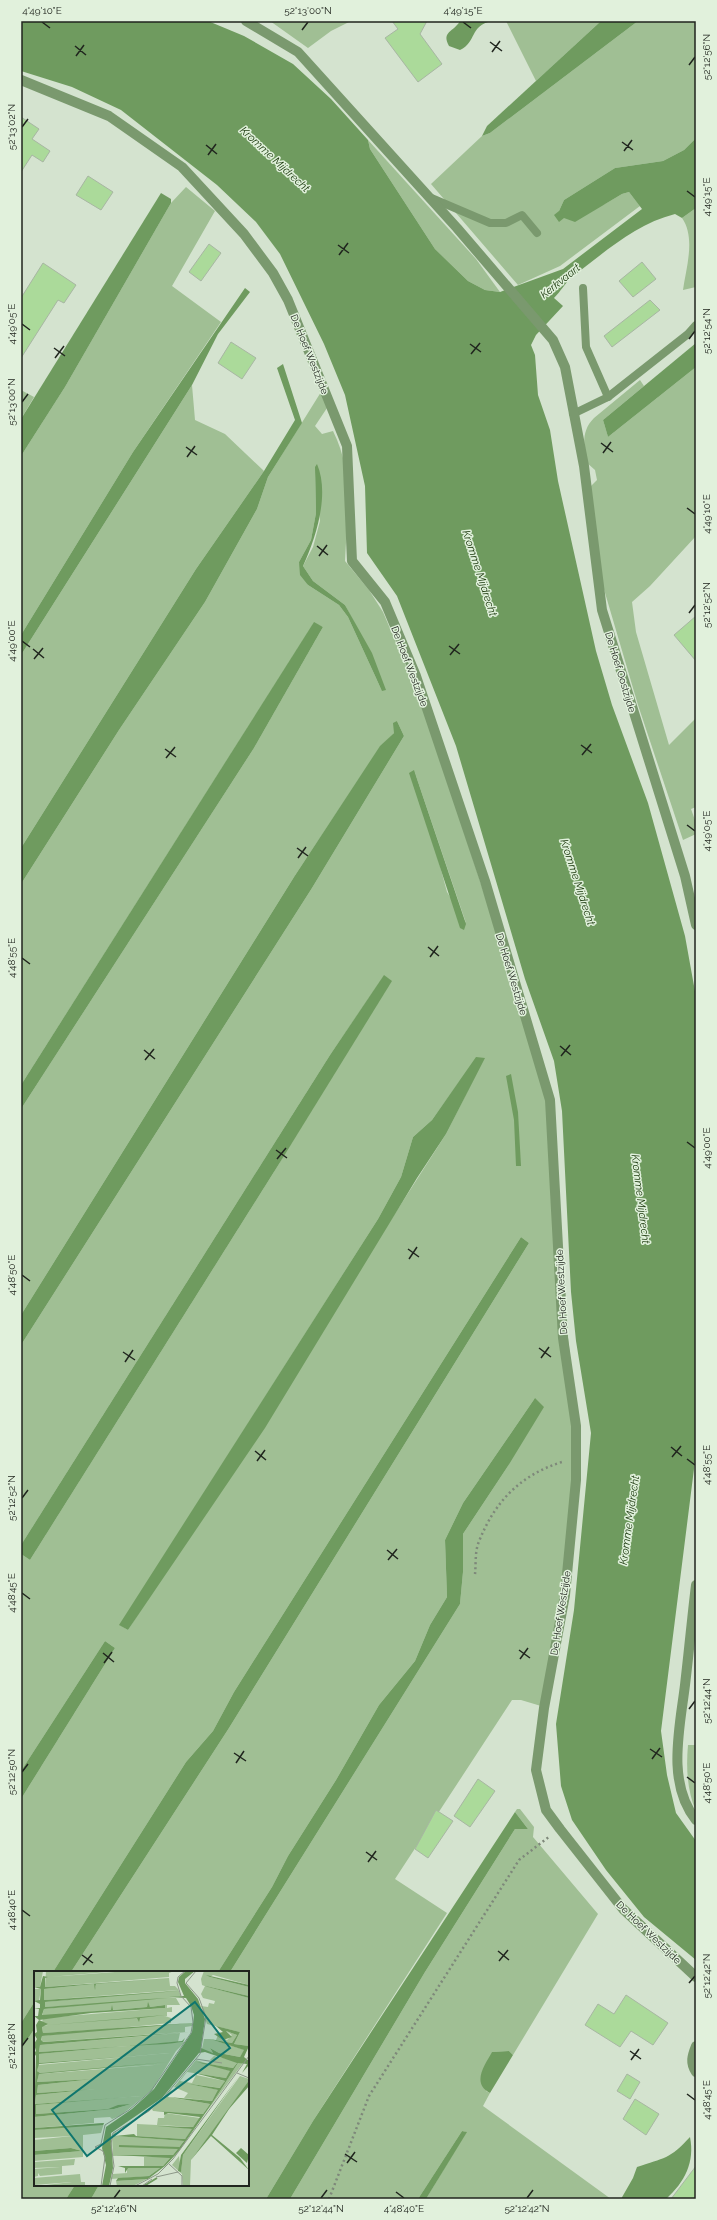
<svg xmlns="http://www.w3.org/2000/svg" width="717" height="2220" font-family="Raleway,sans-serif">
<style>
.green{fill:#a0bf94;fill-rule:evenodd}
.water{fill:#6f9b5f}
.building{fill:#abda9a;stroke:#a7b6a2}
.lines{fill:none;stroke-linecap:round;stroke-linejoin:round}
.path{stroke:#7e887a;stroke-width:2.5;stroke-dasharray:2 3;stroke-linecap:butt}
.service{stroke:#7a996e;stroke-width:8}
.minor{stroke:#7a996e;stroke-width:10}
.ticks{fill:none;stroke:#20251e;stroke-width:1.5}
.labels{text-anchor:middle;stroke-width:3;stroke-linejoin:round;paint-order:stroke}
.street-label{font-size:10px;fill:#20251e;stroke:#e1f1dc}
.water-label{font-size:11px;font-style:italic;fill:#19370b;stroke:#e1f1dc}
.inset-river{fill:none;stroke:#6f9b5f;stroke-width:2}
.inset-road{fill:none;stroke:#8c9788;stroke-width:1}
.view{fill:#0f766e;fill-opacity:0.15;stroke:#0f766e;stroke-width:2}
.inset-edge{fill:none;stroke:#20251e;stroke-width:2}
.neatline{fill:none;stroke:#20251e;stroke-width:1.5}
.ticks-label{font-size:10px;text-anchor:middle;fill:#20251e}
</style>
<rect width="100%" height="100%" fill="#d4e3cf"/>
<g class="green">
<polygon points="270,21 351,21 331,31 308,48"/>
<polygon points="506,21 601,21 536,81"/>
<polygon points="638,21 696,21 696,138 684,150 663,161 615,168 564,200 559,211 564,218 605,204 622,194 629,192 640,206 560,266 518,285 431,184 482,136 490,133"/>
<polygon points="368,140 476,259 500,292 485,290 468,281 435,249 370,149"/>
<polygon points="186,187 215,211 172,286 221,322 133,452 21,635 21,456 65,387 171,203"/>
<path d="M696,208v79l-13,3c3,-22 13,-52 -1,-72z"/>
<path d="M696,367v169l-46,50 -18,16 4,30 33,113 27,-27v89l-5,2 5,14v11l-13,6 -45,-135 -35,-119 -14,-98 8,-8 -2,-10 -9,-8c-2,-17 -5,-31 8,-44l46,-38 4,6 -41,34 5,17z"/>
<polygon points="192,385 195,420 225,434 264,471 196,569 21,848 21,655"/>
<polygon points="21,390 34,397 21,419"/>
<path d="M321,392l6,16 -12,18 7,8 11,-3c21,41 14,86 12,130l24,29 14,22 40,94 75,230 9,41 39,112 3,55 28,283 -12,168 -24,111 -20,-6h-9l-117,179 52,34 -134,208 -47,78h-175l8,-14h149v-213h-18l230,-368 3,-32v-38l45,-68 27,-68 -72,105 -18,37 2,57 -17,28 -15,36 -36,44 -43,75 -48,76 -16,31 -54,85h-147l158,-244 300,-485 -8,-6 -287,455 -21,39 -27,31 -133,210h-18v29l-14,22v-224l94,-151 -10,-7 -84,130v-217l9,6 249,-396 105,-188 -54,79 -309,490v-200l291,-457 92,-152 -7,-15 -3,12 -14,14 -86,130 -273,438v-206l233,-361 69,-121 -9,-4 -293,462v-201l98,-154 86,-128 52,-93 11,-32zM315,467l5,54 -7,26 -10,19 10,15 32,24 11,21 26,65 -34,-74 -9,-12 -31,-20 -9,-23 12,-22 5,-27zM414,770l52,153 -19,-31zM484,1058l-38,76 -318,496 -8,-5 258,-406 23,-42 12,-40 19,-17 27,-38z"/>
<path d="M688,1745h8v66c-9,-20 -10,-44 -8,-66z"/>
<polygon points="517,1809 520,1809 534,1827 533,1837 598,1914 513,2055 509,2051 492,2052 486,2091 490,2093 483,2106 611,2199 426,2199 466,2132 462,2131 418,2199 290,2199 425,1972 515,1829 528,1829 515,1812"/>
<polygon points="35,2028 35,2185 75,2185 66,2199 21,2199 21,2049"/>
</g>
<g class="water">
<path d="M21,21h187l36,15 49,28 38,35 37,41 2,9 65,100 33,32 17,9 15,2 63,-23 79,-60 -13,-17 -7,2 -47,28 -11,-4 -5,4 -5,-7 5,-4 5,-11 51,-32 48,-7 21,-11 12,-12v70l-14,10 -7,-4c-40,10 -71,39 -103,63 -6,5 -12,15 -18,21l9,8 -27,29 -5,10 4,10 3,40 12,35 8,51 38,170 16,54 36,98 37,133 11,61v456l-35,278 6,44 9,38 20,28v119l-52,-43 -38,-47 -34,-50 -11,-34 -5,-62 18,-114 17,-177 -15,-92 -5,-49 -9,-181 -8,-50 -29,-82 -69,-233 -59,-150 -30,-43 -2,-67 -20,-91 -21,-51 -44,-90 -24,-32 -39,-37 -96,-75 -49,-23 -51,-16z"/>
<path d="M460,21h32c-23,5 -15,21 -32,29l-11,-4c-8,-15 5,-14 11,-25z"/>
<polygon points="601,21 638,21 490,133 482,136 487,126"/>
<polygon points="161,193 171,199 171,203 65,387 21,456 21,419"/>
<polygon points="245,288 250,292 218,334 192,385 21,655 21,635 133,452"/>
<polygon points="696,343 696,367 608,437 603,420"/>
<polygon points="283,364 302,423 268,477 257,509 205,602 119,730 21,884 21,848 196,569 264,471 295,420 277,368"/>
<path d="M317,464c13,30 -1,74 -14,102l10,15 32,24 27,48 14,37 -4,1 -34,-74 -9,-12 -31,-20 -8,-10 -1,-13 12,-22 5,-27 -1,-46z"/>
<polygon points="314,622 323,627 254,748 21,1109 21,1085"/>
<polygon points="397,721 404,736 312,888 21,1345 21,1315 294,877 380,746 394,733 393,723"/>
<polygon points="414,770 466,924 464,930 460,928 409,773"/>
<polygon points="384,975 392,981 279,1164 30,1560 21,1554 21,1545 330,1055"/>
<polygon points="476,1057 485,1058 446,1134 417,1178 265,1428 128,1630 119,1625 378,1219 401,1177 413,1137 432,1120"/>
<polygon points="511,1074 518,1112 521,1166 516,1166 514,1120 506,1076"/>
<polygon points="521,1237 529,1243 229,1728 71,1972 53,1972 186,1762 213,1731 234,1692"/>
<polygon points="535,1398 544,1407 508,1466 463,1534 463,1572 460,1604 230,1972 218,1972 272,1887 288,1856 336,1780 379,1705 415,1661 430,1625 447,1597 445,1540 463,1503"/>
<polygon points="105,1641 115,1648 21,1799 21,1771"/>
<polygon points="515,1812 528,1829 515,1829 425,1972 290,2199 266,2199 313,2121"/>
<polygon points="35,2001 35,2028 21,2049 21,2023"/>
<path d="M509,2051l4,4 -23,38c-19,-10 -5,-28 2,-41z"/>
<polygon points="462,2131 467,2132 426,2199 418,2199"/>
<path d="M690,2137c5,25 -5,45 -24,62h-45l12,-21 4,-11c27,-9 33,-8 53,-30z"/>
<polygon points="75,2185 99,2185 91,2199 66,2199"/>
</g>
<g class="building">
<polygon points="392,21 427,21 420,34 442,64 418,82 385,38 398,29"/>
<polygon points="21,117 39,129 32,139 50,151 43,162 32,155 21,172"/>
<polygon points="88,176 113,192 101,210 76,195"/>
<polygon points="209,244 221,253 201,281 189,272"/>
<polygon points="642,262 656,279 633,297 619,281"/>
<polygon points="43,263 76,285 64,303 58,300 21,358 21,298"/>
<polygon points="650,300 660,310 612,347 604,336"/>
<polygon points="231,342 256,358 242,379 218,363"/>
<polygon points="696,616 696,661 674,635"/>
<polygon points="478,1779 495,1791 470,1827 454,1816"/>
<polygon points="436,1810 453,1821 428,1858 415,1849"/>
<polygon points="626,1995 668,2023 653,2045 631,2031 620,2047 585,2025 598,2004 614,2014"/>
<polygon points="627,2074 640,2082 630,2099 617,2091"/>
<polygon points="635,2099 659,2114 646,2135 623,2119"/>
<polygon points="696,2166 696,2199 671,2199"/>
</g>
<g class="lines">
<g class="path">
<path d="M475,1574c1,-9 0,-21 3,-30 16,-42 42,-69 84,-82"/>
<polyline points="329,2199 369,2096 519,1860 550,1836"/>
</g>
<g class="service">
<polyline points="429,197 490,223 506,223 522,215 537,233"/>
<polyline points="583,288 586,347 608,397"/>
<polyline points="573,414 608,397 688,334 696,325"/>
</g>
<g class="minor">
<polyline points="246,21 298,52 457,228 553,340 565,367 584,466 602,610 685,876 696,925"/>
<polyline points="21,80 109,116 182,167 244,234 273,273 288,300 347,446 352,561 385,602 416,676 485,881 550,1100 563,1338 576,1426 576,1480 565,1595 544,1708 536,1770 546,1810 560,1829 623,1909 696,1977"/>
<path d="M696,1585c-4,33 -7,66 -11,100 -5,42 -19,98 11,135"/>
<path d="M696,2046c-4,10 -6,17 0,26"/>
</g>
</g>
<path class="ticks" d="M42,22l8,6M463,22l8,6M302,30l6,-8M490,42l12,9M75,46l11,9M492,52l8,-11M76,56l8,-11M689,65l6,-8M22,127l6,-8M622,142l11,8M206,145l11,9M624,151l8,-11M208,155l8,-11M687,191l8,6M338,245l11,8M339,255l9,-12M22,324l8,6M689,339l6,-8M470,344l11,8M54,348l11,8M471,354l9,-11M55,358l9,-12M22,402l6,-8M601,443l12,9M186,447l11,8M603,453l8,-11M187,457l8,-11M687,508l8,6M317,546l11,9M319,556l8,-11M689,613l6,-8M22,641l8,6M449,646l11,8M33,649l11,9M450,655l9,-11M34,659l9,-11M581,745l11,8M165,749l11,8M582,755l9,-11M166,758l9,-11M687,825l8,6M297,848l11,8M298,858l8,-11M428,947l11,9M430,957l8,-11M22,958l8,6M560,1046l11,9M144,1050l11,9M561,1056l9,-11M145,1060l9,-11M687,1142l8,6M276,1150l11,8M277,1159l9,-11M408,1249l11,8M409,1259l8,-12M22,1275l8,6M539,1348l12,9M123,1352l12,8M541,1358l8,-11M125,1362l8,-12M671,1447l11,9M255,1451l11,9M672,1457l9,-11M687,1459l8,6M257,1461l8,-11M22,1498l6,-8M387,1550l11,9M388,1560l9,-11M22,1593l8,6M519,1650l11,8M103,1653l11,9M520,1659l8,-11M104,1663l8,-11M689,1709l6,-8M650,1749l12,8M234,1753l12,8M652,1759l8,-11M236,1763l8,-12M22,1772l6,-8M687,1777l8,6M366,1852l11,8M368,1862l8,-11M22,1910l8,6M498,1951l11,9M82,1955l11,8M499,1961l9,-11M83,1965l9,-11M689,1983l6,-7M22,2046l6,-8M630,2051l11,8M631,2060l8,-11M687,2094l8,6M345,2154l12,8M347,2163l8,-11M396,2192l8,6M114,2198l6,-8M321,2198l6,-8M527,2198l6,-8"/>
<g class="labels">
<g class="street-label">
<text transform="translate(310 354) rotate(68)" y="4">De Hoef Westzijde</text>
<text transform="translate(410 666) rotate(69)" y="4">De Hoef Westzijde</text>
<text transform="translate(621 672) rotate(73)" y="4">De Hoef Oostzijde</text>
<text transform="translate(512 974) rotate(73)" y="4">De Hoef Westzijde</text>
<text transform="translate(561 1292) rotate(-93)" y="4">De Hoef Westzijde</text>
<text transform="translate(560 1613) rotate(-81)" y="4">De Hoef Westzijde</text>
<text transform="translate(649 1932) rotate(44)" y="4">De Hoef Westzijde</text>
</g>
<g class="water-label">
<text transform="translate(275 159) rotate(43)" y="4">Kromme Mijdrecht</text>
<text transform="translate(560 281) rotate(-39)" y="4">Kerkvaart</text>
<text transform="translate(480 573) rotate(72)" y="4">Kromme Mijdrecht</text>
<text transform="translate(578 882) rotate(72)" y="4">Kromme Mijdrecht</text>
<text transform="translate(641 1199) rotate(83)" y="4">Kromme Mijdrecht</text>
<text transform="translate(629 1520) rotate(-82)" y="4">Kromme Mijdrecht</text>
</g>
</g>
<g transform="translate(34 1971)">
<rect width="215" height="215" fill="#d4e3cf"/>
<path d="M0,0h3l-2,5 2,-5h6l-3,16h-6zM12,0h74l-71,6 79,-6h46l-5,2v4l-124,10zM170,0h45v14l-36,-10 -3,2 39,10v9l-47,-11 -1,-6zM135,7l1,8h5l3,3 3,7 -12,2h7l4,7h-13v3l5,-1v5h-5v4l-118,8 116,-8 6,2v5l-74,7 95,-7v3l-7,1v5l-144,10 1,-6 50,-6 -49,3 -1,-7 6,-1 -6,-2 1,-5 122,-10v-3l-15,2 -2,-3 -1,3 -105,9 2,-7 48,-5 -47,3v-5l133,-12 -134,10v-11l50,-5 2,4v-4zM171,15l44,12v48l-15,-2 6,-12 -33,-8 -6,-18 7,1 1,-4 5,1 1,-3 -12,-3 -2,-4zM0,18h7l-2,12h-5zM192,60l11,4 -5,8 -16,-3 2,-5 9,5 5,-5zM146,62l-2,9 -50,4 57,-4 -9,9 -24,39 -32,26 -8,3 -2,-2 -16,1v5l-60,5v-11l80,-8 17,-5 -23,5 -72,5 -1,-9 106,-9 -106,8 1,-9 59,-6 -58,4 1,-8 56,-6 -57,3 2,-8 128,-10 -127,9 -3,-2 1,-6 132,-12 -131,10v-9l88,-8 -88,6 1,-7zM170,68h6l35,11 -5,7 -21,-4 -9,-5 3,5 -8,-2 -3,-2zM180,85l23,5v2l-4,5 -25,-4 5,-2 -3,-2zM162,89l35,11 -5,7 -39,-6 -7,9 12,2 4,-8 29,6 -4,7 -37,-5 35,7 -7,11 -28,-3 4,-5 -14,-6zM204,92h5l-39,52 9,-13zM206,105l9,3v3l-58,78 -1,26h-7l-1,-12 -10,-9 7,-9 2,15 2,-16zM138,118l-4,8 42,7 -7,10 -50,-3 -1,-2zM131,142l35,5 -7,9 -34,-2 34,4 -8,10 -48,-3v-12l20,1 1,-7h6zM70,152l-3,10 -18,2v22l-49,4v-6l48,-4 -11,-3 -37,3v-11l38,-4 -37,2 -1,-8zM82,160l-1,5 69,5 -11,14 -60,1 -1,-20zM110,186h25l1,1 -7,8h-19zM41,188l-1,6 -12,1v8l-22,2 -2,-3v3l-4,1v-8l26,-2 -26,1v-6zM93,197h33l-11,8 -38,3 2,-5 14,-1zM46,203l1,8h4v4h-48l35,-4 -38,3v-7zM113,208l-14,7h-16l-1,-5z" fill="#a0bf94"/>
<path d="M152,0h9l-10,8v4l13,16 7,20 -4,29 12,5 -3,-5 9,5 21,4 4,-7 -34,-11 22,4 5,-8 -11,-4 6,6 -9,3 -9,-6 9,-2 -7,-6 24,6 -6,12 15,2 -5,11 5,4v4l-7,8 5,-9 -9,-1 -25,39 -34,49 -14,15 -17,13 -32,2 2,-3 31,-2 11,-8h-32l-3,5v-5l-7,-2h45l7,-8 -54,-3h57l11,-14 -69,-5 19,-2 2,2 49,3 7,-10 -35,-3 36,1 7,-10 -32,-4 -4,2v-3l-9,-1 48,3 7,-10 -41,-7 43,4 6,-11 -34,-7 36,5 5,-7 -31,-8 32,5 4,-7 -33,-9 36,6 4,-5 -32,-11 -6,1 -37,45 -51,35 2,35 -4,18h-7l4,-21 -4,-17 4,-21 26,-18 22,-20 38,-57 2,-17 -3,-9 -5,-8 -17,-1 15,-1 -6,-14 1,-5zM172,4l43,10v2l-39,-10zM9,5l5,1 -3,1v9l126,-9 -75,6 -1,6 -1,-6 -50,5v11l134,-9 -133,11v5l104,-8 19,-1 -124,11 -2,6 69,-5 1,-5 1,5 34,-3 1,-5 2,5 15,-2v3l-74,5 -52,7 -5,-4h4l1,-7 -5,-1h6v-4l-6,-3 6,-1 1,-11 -7,-2h6zM168,14l47,11v2l-41,-11zM131,44l-25,3 -1,4 -2,-4 -89,7zM5,49l9,4 -6,3 1,6 148,-10 -149,13 -1,4 2,2 146,-10 -149,13 -1,7 88,-6 -88,8v9l131,-10 -131,11 -2,7 3,2 128,-11 -129,12 -2,8 57,-3 -56,6 -1,8 58,-4 -59,6 -1,9 106,-8 -105,9v9l72,-5 10,-4 13,-1 -17,5 -80,8 2,-61 -2,-3 2,-2 -2,-7 3,-5 -3,-5 3,-2 -1,-7zM151,67l-2,4 -17,2 -38,2 54,-5zM205,105l-56,79 -2,17 -3,-1 3,-16zM214,111l1,4 -20,23 -17,26 28,23 9,12 -38,-34 -20,24 -1,26 1,-26zM70,152l-1,2 -69,5v-2zM37,177l11,3 -48,4v-4zM207,177l8,7 -2,8 -11,-10z" fill="#6f9b5f"/>
<path class="inset-river" d="M85,175l60,2M110,215l13,-8"/>
<path class="inset-road" d="M162,88l26,4M203,102l12,5M135,193l13,12v10M122,206l22,-5M67,215l4,-29 -2,-6 -8,-4 6,-3 4,-19 24,-15 22,-19 40,-58 2,-11 -2,-15 -10,-11 -4,-13 1,-6 7,-6M76,215l4,-20 -3,-22 2,-11 36,-22 15,-14 36,-43 6,-37 -7,-19 -13,-15 10,-12M101,215l23,-12 15,-15 76,-103M108,215l10,-7"/>
<path class="view" d="M161,31l35,46 -143,108 -35,-46z"/>
<rect width="215" height="215" class="inset-edge"/>
</g>
<rect width="717" height="2220" fill="none" stroke="#e1f1dc" stroke-width="44"/>
<rect x="22" y="22" width="673" height="2176" class="neatline"/>
<g class="ticks-label">
<text x="42" y="14">4°49'10"E</text>
<text x="308" y="14">52°13'00"N</text>
<text x="463" y="14">4°49'15"E</text>
<text transform="translate(706 57) rotate(-90)" y="4">52°12'56"N</text>
<text transform="translate(11 127) rotate(-90)" y="4">52°13'02"N</text>
<text transform="translate(706 197) rotate(-90)" y="4">4°49'15"E</text>
<text transform="translate(11 324) rotate(-90)" y="4">4°49'05"E</text>
<text transform="translate(706 331) rotate(-90)" y="4">52°12'54"N</text>
<text transform="translate(11 402) rotate(-90)" y="4">52°13'00"N</text>
<text transform="translate(706 514) rotate(-90)" y="4">4°49'10"E</text>
<text transform="translate(706 605) rotate(-90)" y="4">52°12'52"N</text>
<text transform="translate(11 641) rotate(-90)" y="4">4°49'00"E</text>
<text transform="translate(706 831) rotate(-90)" y="4">4°49'05"E</text>
<text transform="translate(11 958) rotate(-90)" y="4">4°48'55"E</text>
<text transform="translate(706 1148) rotate(-90)" y="4">4°49'00"E</text>
<text transform="translate(11 1275) rotate(-90)" y="4">4°48'50"E</text>
<text transform="translate(706 1465) rotate(-90)" y="4">4°48'55"E</text>
<text transform="translate(11 1498) rotate(-90)" y="4">52°12'52"N</text>
<text transform="translate(11 1593) rotate(-90)" y="4">4°48'45"E</text>
<text transform="translate(706 1701) rotate(-90)" y="4">52°12'44"N</text>
<text transform="translate(11 1772) rotate(-90)" y="4">52°12'50"N</text>
<text transform="translate(706 1783) rotate(-90)" y="4">4°48'50"E</text>
<text transform="translate(11 1910) rotate(-90)" y="4">4°48'40"E</text>
<text transform="translate(706 1976) rotate(-90)" y="4">52°12'42"N</text>
<text transform="translate(11 2046) rotate(-90)" y="4">52°12'48"N</text>
<text transform="translate(706 2100) rotate(-90)" y="4">4°48'45"E</text>
<text x="114" y="2212">52°12'46"N</text>
<text x="321" y="2212">52°12'44"N</text>
<text x="404" y="2212">4°48'40"E</text>
<text x="527" y="2212">52°12'42"N</text>
</g>
</svg>
